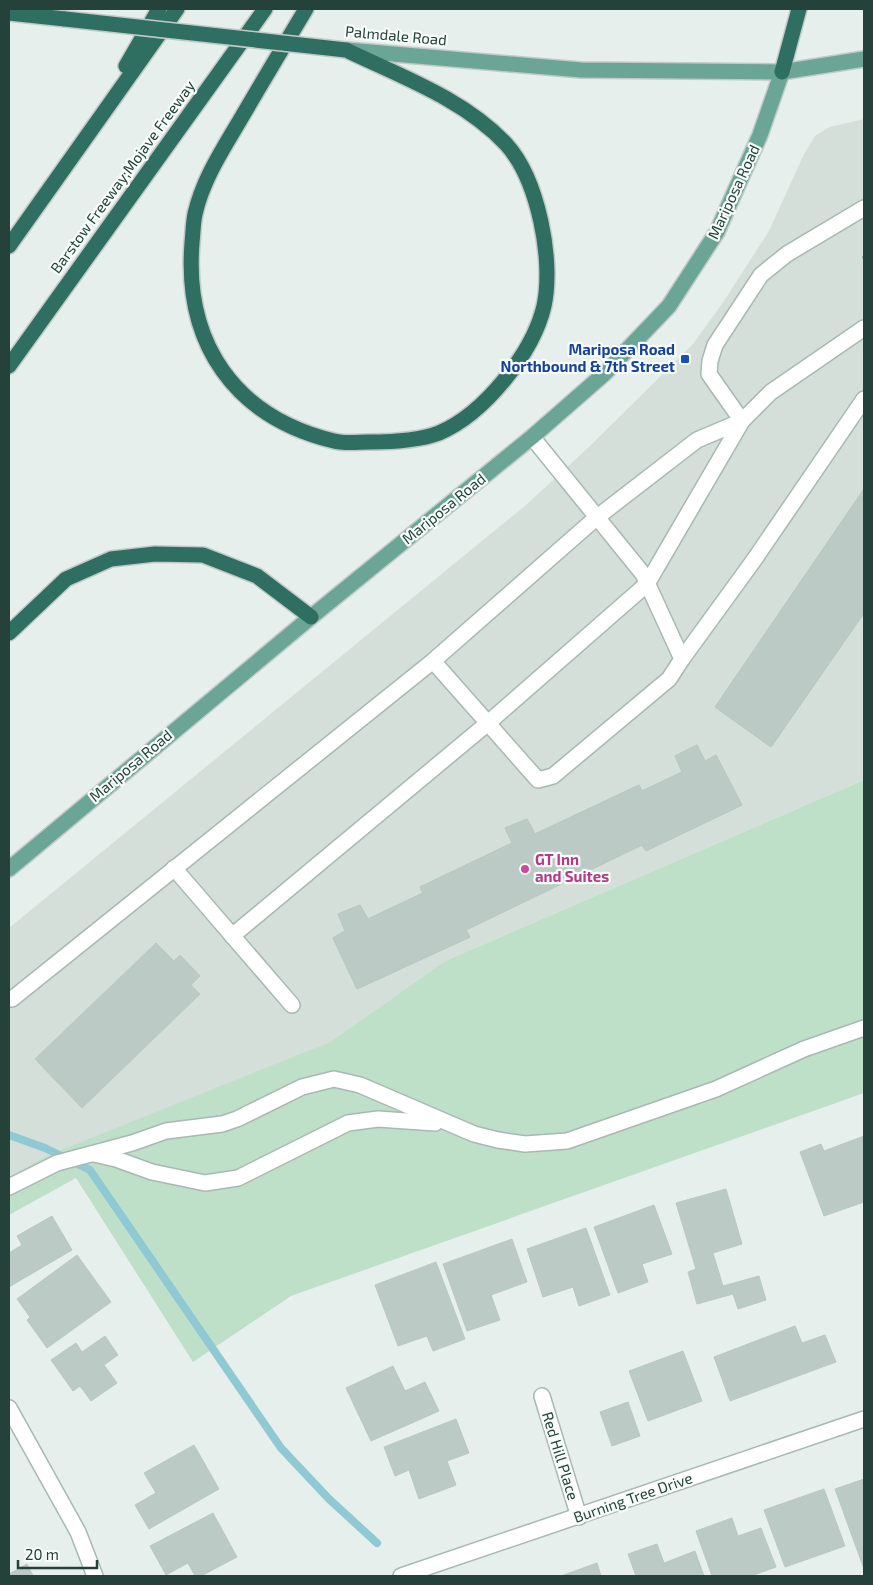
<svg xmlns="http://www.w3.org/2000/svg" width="873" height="1585" font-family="'Exo 2',sans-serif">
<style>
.built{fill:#d4dfda}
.green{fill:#bfe0c8}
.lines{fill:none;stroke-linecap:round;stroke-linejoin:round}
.stream{stroke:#8ec9d4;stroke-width:8}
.building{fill:#bbcac4;stroke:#b8c9c2}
.minor-casing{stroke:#a8b8b2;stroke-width:18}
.major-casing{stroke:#c2cac8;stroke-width:18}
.highway-casing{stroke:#c2cac8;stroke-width:18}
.path{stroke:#86b3a5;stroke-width:3;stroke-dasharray:2.5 4;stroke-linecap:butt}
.minor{stroke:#fff;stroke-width:15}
.major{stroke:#6aa596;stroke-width:15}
.highway{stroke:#2f6f62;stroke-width:15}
.highway-bridge-casing{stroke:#c2cac8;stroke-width:18;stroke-linecap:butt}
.highway-bridge{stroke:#2f6f62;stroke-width:15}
.transit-dot{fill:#1a4fb4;stroke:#f7fbf9;stroke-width:2}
.hotel-dot{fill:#d1479c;stroke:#f7fbf9;stroke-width:2}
.labels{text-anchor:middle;stroke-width:4.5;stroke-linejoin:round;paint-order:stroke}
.street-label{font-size:15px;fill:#24423a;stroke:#f7fbf9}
.transit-label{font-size:15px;font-weight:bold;fill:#164399;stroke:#f7fbf9;text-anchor:end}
.hotel-label{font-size:15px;font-weight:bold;fill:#b23c85;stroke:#f7fbf9;text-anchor:start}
</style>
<rect width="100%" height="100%" fill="#e6efeb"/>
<polygon class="built" points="864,119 864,780 445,961 330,1042 9,1177 9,928 526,505 590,446 693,344 724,301 769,231 804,154 815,136 830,127"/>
<polygon class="green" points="864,780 864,1093 291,1296 193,1362 76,1178 9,1215 9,1177 49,1155 330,1042 445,961"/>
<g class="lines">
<polyline class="stream" points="9,1135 45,1148 90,1170 281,1448 329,1499 377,1543"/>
</g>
<g class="building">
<polygon points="864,489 864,613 771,747 715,707"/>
<polygon points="864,489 864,613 771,747 715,707"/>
<polygon points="697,745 705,761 716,755 742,805 646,851 642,845 466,930 470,937 357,989 333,938 345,931 338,914 360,905 368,919 423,893 420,887 512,843 505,828 527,819 535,834 639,785 642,791 682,772 675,756"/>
<polygon points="697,745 705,761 716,755 742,805 646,851 642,845 466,930 470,937 357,989 333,938 345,931 338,914 360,905 368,919 423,893 420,887 512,843 505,828 527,819 535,834 639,785 642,791 682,772 675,756"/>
<polygon points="156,943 174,961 180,955 200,976 191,985 200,994 82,1108 35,1059"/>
<polygon points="864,1136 864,1202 824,1216 800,1152 821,1144 824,1151"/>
<polygon points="726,1189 742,1244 713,1253 723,1286 759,1276 766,1300 738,1309 733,1294 697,1304 688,1272 696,1269 676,1203"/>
<polygon points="654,1205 672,1254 642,1264 648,1282 618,1293 594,1227"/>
<polygon points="52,1216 72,1250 9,1287 9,1253 22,1245 17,1236"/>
<polygon points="586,1228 610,1295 579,1306 573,1287 543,1297 527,1249"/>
<polygon points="512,1239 527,1282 491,1295 500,1320 467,1331 443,1264"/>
<polygon points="77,1255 111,1302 47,1348 27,1320 30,1317 17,1299"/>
<polygon points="436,1262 465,1339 433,1351 427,1336 398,1346 375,1285"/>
<polygon points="795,1326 802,1343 825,1335 836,1362 730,1401 714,1357"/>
<polygon points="105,1336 118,1355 104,1365 117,1383 91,1401 80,1386 73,1391 51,1360 76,1343 82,1352"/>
<polygon points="683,1351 702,1401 648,1421 629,1371"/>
<polygon points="393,1366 405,1391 425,1382 439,1411 371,1441 346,1388"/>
<polygon points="628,1402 640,1436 612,1446 600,1412"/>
<polygon points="456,1419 469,1453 447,1461 456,1485 419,1499 409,1470 395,1476 384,1447"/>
<polygon points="194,1445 219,1489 149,1529 135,1505 156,1493 144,1473"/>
<polygon points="864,1479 864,1569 835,1489"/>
<polygon points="824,1489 845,1546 785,1567 764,1510"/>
<polygon points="213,1513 237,1557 201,1576 195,1576 188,1563 166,1575 150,1546"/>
<polygon points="732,1518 738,1536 761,1528 776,1567 751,1576 712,1576 696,1531"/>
<polygon points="657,1544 664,1563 695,1551 704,1576 636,1576 628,1554"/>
<polygon points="597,1563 601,1576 561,1576"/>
<polygon points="27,1564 33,1576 9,1576 9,1574"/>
</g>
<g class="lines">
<defs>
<g id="minor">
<polyline points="682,659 754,560 864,399"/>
<polyline points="433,661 538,780 553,776 669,679 682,659 643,574 532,437"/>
<polyline points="174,868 292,1005"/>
<polyline points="232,936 488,723 647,584 742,421 771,392 864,328"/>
<polyline points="12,999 433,661 596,518 697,440 742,421 709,374 710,361 715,345 761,275 787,254 864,208"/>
<polyline points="94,1154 116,1159 152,1172 205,1183 238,1178 348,1123 378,1119 435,1123"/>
<polyline points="9,1187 57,1163 132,1143 166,1131 222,1124 237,1119 302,1087 334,1079 360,1085 474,1134 498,1140 525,1144 567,1141 716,1089 804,1049 864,1028"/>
<polyline points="542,1396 579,1517"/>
<polyline points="9,1408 78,1532 95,1576"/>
<polyline points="401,1576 864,1419"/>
</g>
<g id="major">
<polyline points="347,50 581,70 782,72 864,59"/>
<polyline points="9,869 311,617 532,437 604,374 669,306 717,232 760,135 782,72"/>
</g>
<g id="highway">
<path d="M306,9c-21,35 -42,70 -63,106 -18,31 -40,63 -48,99 -2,9 -2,20 -3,29 -8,101 43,174 142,198 11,3 24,1 35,1 23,0 49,-1 70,-9 45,-19 94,-80 105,-127 10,-46 -6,-127 -38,-162 -42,-45 -106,-68 -160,-94"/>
<polyline points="9,13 65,19"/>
<polyline points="126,66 159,9"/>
<polyline points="782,72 799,9"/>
<polyline points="9,246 177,9"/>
<polyline points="9,366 265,9"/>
<polyline points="9,633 66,579 111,559 155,554 203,555 257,576 311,617"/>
</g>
</defs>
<use href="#minor" class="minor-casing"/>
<use href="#major" class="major-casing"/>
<use href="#highway" class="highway-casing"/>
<polyline class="path" points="863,256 864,258"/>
<use href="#minor" class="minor"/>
<use href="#major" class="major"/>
<use href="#highway" class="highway"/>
<defs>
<polyline id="highway-bridge" points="65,19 346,50"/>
</defs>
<use href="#highway-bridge" class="highway-bridge-casing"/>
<use href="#highway-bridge" class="highway-bridge"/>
</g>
<rect class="transit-dot" x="680" y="354" width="10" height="10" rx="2.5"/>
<circle class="hotel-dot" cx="525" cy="869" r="5"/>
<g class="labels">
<g class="street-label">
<text transform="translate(396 36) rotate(5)" y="5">Palmdale Road</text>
<text transform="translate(123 177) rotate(-54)" y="5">Barstow Freeway;Mojave Freeway</text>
<text transform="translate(734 192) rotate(-65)" y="5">Mariposa Road</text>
<text transform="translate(444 509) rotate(-39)" y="5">Mariposa Road</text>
<text transform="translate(131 766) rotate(-40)" y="5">Mariposa Road</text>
<text transform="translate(560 1456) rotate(73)" y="5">Red Hill Place</text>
<text transform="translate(633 1498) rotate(-19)" y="5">Burning Tree Drive</text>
</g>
<g class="transit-label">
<text x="675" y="355">Mariposa Road<tspan x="675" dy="17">Northbound &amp; 7th Street</tspan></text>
</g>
<g class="hotel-label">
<text x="535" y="865">GT Inn<tspan x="535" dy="17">and Suites</tspan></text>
</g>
</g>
<rect width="873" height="1585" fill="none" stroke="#24423a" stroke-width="20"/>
<path d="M18 1560v8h79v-8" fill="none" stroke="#24423a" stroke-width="2.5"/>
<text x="25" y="1560" font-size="15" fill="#24423a" stroke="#f7fbf9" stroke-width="4" paint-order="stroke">20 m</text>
</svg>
